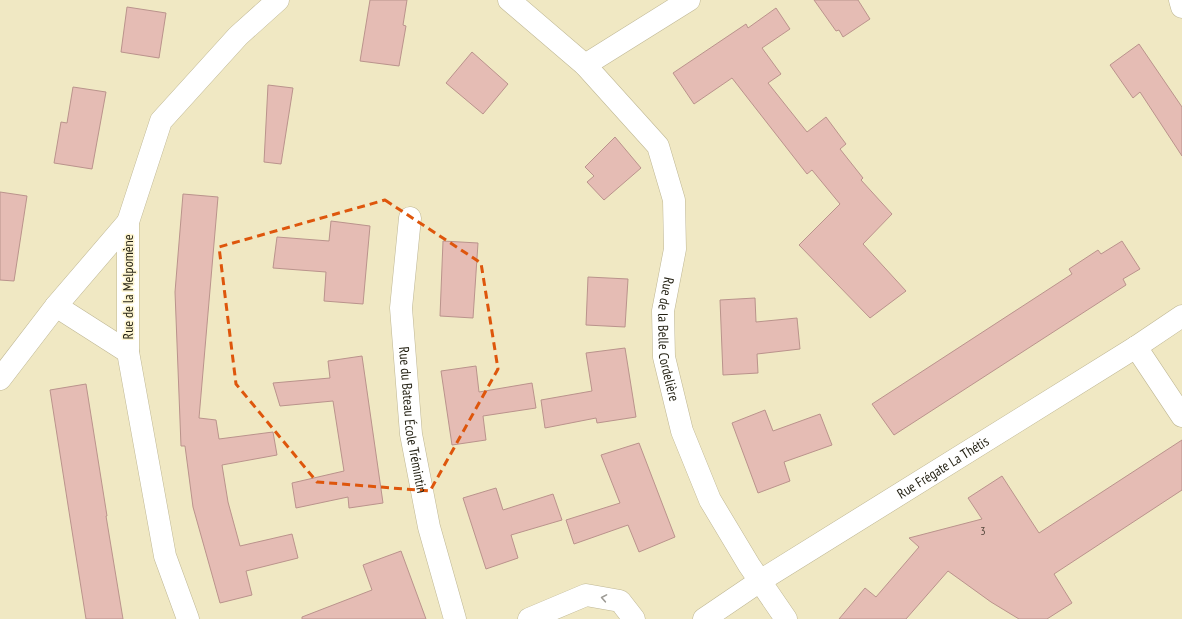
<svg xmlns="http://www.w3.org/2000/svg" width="1182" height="619" font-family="'PT Sans Narrow',sans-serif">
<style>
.building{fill:#e5bcb4;stroke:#ba938c}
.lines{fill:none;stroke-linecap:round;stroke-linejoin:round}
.minor-casing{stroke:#bfb794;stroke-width:23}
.minor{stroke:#fff;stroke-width:22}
.oneway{stroke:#9c9a94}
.marked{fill:none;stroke:#de560c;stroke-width:3;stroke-dasharray:8 5;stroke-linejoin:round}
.labels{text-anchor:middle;stroke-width:3;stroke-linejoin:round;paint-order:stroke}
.number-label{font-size:12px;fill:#53463a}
.street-label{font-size:14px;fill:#221f11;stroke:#fdf5d0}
</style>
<rect width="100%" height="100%" fill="#f0e8c3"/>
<g class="building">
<polygon points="370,0 407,0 403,25 406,26 399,66 360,61"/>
<polygon points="814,0 858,0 870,19 843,37 839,30 836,31"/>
<polygon points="127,7 166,13 159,58 121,52"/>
<polygon points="776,8 790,29 762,48 781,74 768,83 807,132 826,117 846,144 840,149 863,178 861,180 892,214 863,244 906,291 870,318 799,245 840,204 812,170 807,174 732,78 694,104 673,73 746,24 748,28"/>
<polygon points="1139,44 1182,107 1182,156 1140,92 1133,98 1110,65"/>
<polygon points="472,52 508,84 483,114 446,83"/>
<polygon points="268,85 293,88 281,164 264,162"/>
<polygon points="73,87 106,92 92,169 54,163 61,122 67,123"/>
<polygon points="615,137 641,168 604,200 587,182 594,176 585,167"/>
<polygon points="0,192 27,196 14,281 0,280"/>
<polygon points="183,194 218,197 199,418 216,420 219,439 273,432 277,455 222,465 228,502 240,546 292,534 298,558 246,571 252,595 220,603 193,507 185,446 181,446 175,292"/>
<polygon points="331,221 370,226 363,304 324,301 326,272 273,268 277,237 329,241"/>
<polygon points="443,241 478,243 473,318 440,316"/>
<polygon points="1122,241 1140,269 1123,279 1126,285 894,435 872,404 1072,274 1069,269 1098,250 1101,254"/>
<polygon points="588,277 628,279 625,327 586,325"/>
<polygon points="755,298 756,322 797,318 800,349 757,354 758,373 723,375 720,300"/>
<polygon points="625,348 636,417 597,423 596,418 545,428 541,400 592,391 586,353"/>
<polygon points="362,356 383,503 349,508 348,497 296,508 292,483 344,471 333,401 280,406 273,383 330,378 328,361"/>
<polygon points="476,366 479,392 532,383 536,408 483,416 486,440 452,445 441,371"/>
<polygon points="86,384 107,516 106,516 123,619 86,619 73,537 50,390"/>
<polygon points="765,410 773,431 820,414 832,445 784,462 790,481 758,493 732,423"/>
<polygon points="1182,440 1182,490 1054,574 1072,603 1047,619 1019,619 991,602 948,571 906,619 839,619 865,588 876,597 919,547 909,538 982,519 968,498 1002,476 1039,533"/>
<polygon points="639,443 675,537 639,552 628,525 574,544 566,520 620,503 601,455"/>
<polygon points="496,488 503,510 553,494 562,520 511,535 518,558 486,569 463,498"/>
<polygon points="401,551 426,619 302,619 302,617 372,590 363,565"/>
</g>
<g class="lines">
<defs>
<g id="minor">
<path id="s1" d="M509,0l76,65 73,81 16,54 1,49 -12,62 1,46 18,74 28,69 39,65 37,54"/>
<polyline points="1180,0 1182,7"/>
<polyline points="585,65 689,0"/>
<path id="s2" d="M410,218l-9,90 10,126 18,93 26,92"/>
<polyline points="56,306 128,352"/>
<polyline points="1136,347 1182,416"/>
<polyline points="0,379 56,306 128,222"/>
<polyline points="188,619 165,556 128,352 128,222 161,121 238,36 278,0"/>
<polyline points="529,619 586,595 620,601 634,619"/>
<path id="s3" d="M704,619l56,-38 376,-234 46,-31"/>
</g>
</defs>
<use href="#minor" class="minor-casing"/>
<use href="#minor" class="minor"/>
</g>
<defs><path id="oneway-chevron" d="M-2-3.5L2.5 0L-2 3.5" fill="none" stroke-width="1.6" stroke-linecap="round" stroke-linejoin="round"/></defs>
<use class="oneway" href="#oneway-chevron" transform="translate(604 598) rotate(-170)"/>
<path class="marked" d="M385,200l96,63 17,106 -68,122 -113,-9 -81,-98 -17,-137z"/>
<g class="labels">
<g class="number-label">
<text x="983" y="535">3</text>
</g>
<g class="street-label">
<text transform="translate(128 287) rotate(-90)" y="5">Rue de la Melpomène</text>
<text dy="5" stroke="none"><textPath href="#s1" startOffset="406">Rue de la Belle Cordelière</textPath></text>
<text dy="5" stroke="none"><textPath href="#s2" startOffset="203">Rue du Bateau École Trémintin</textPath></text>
<text dy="5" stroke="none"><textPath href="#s3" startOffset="283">Rue Frégate La Thétis</textPath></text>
</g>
</g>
</svg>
